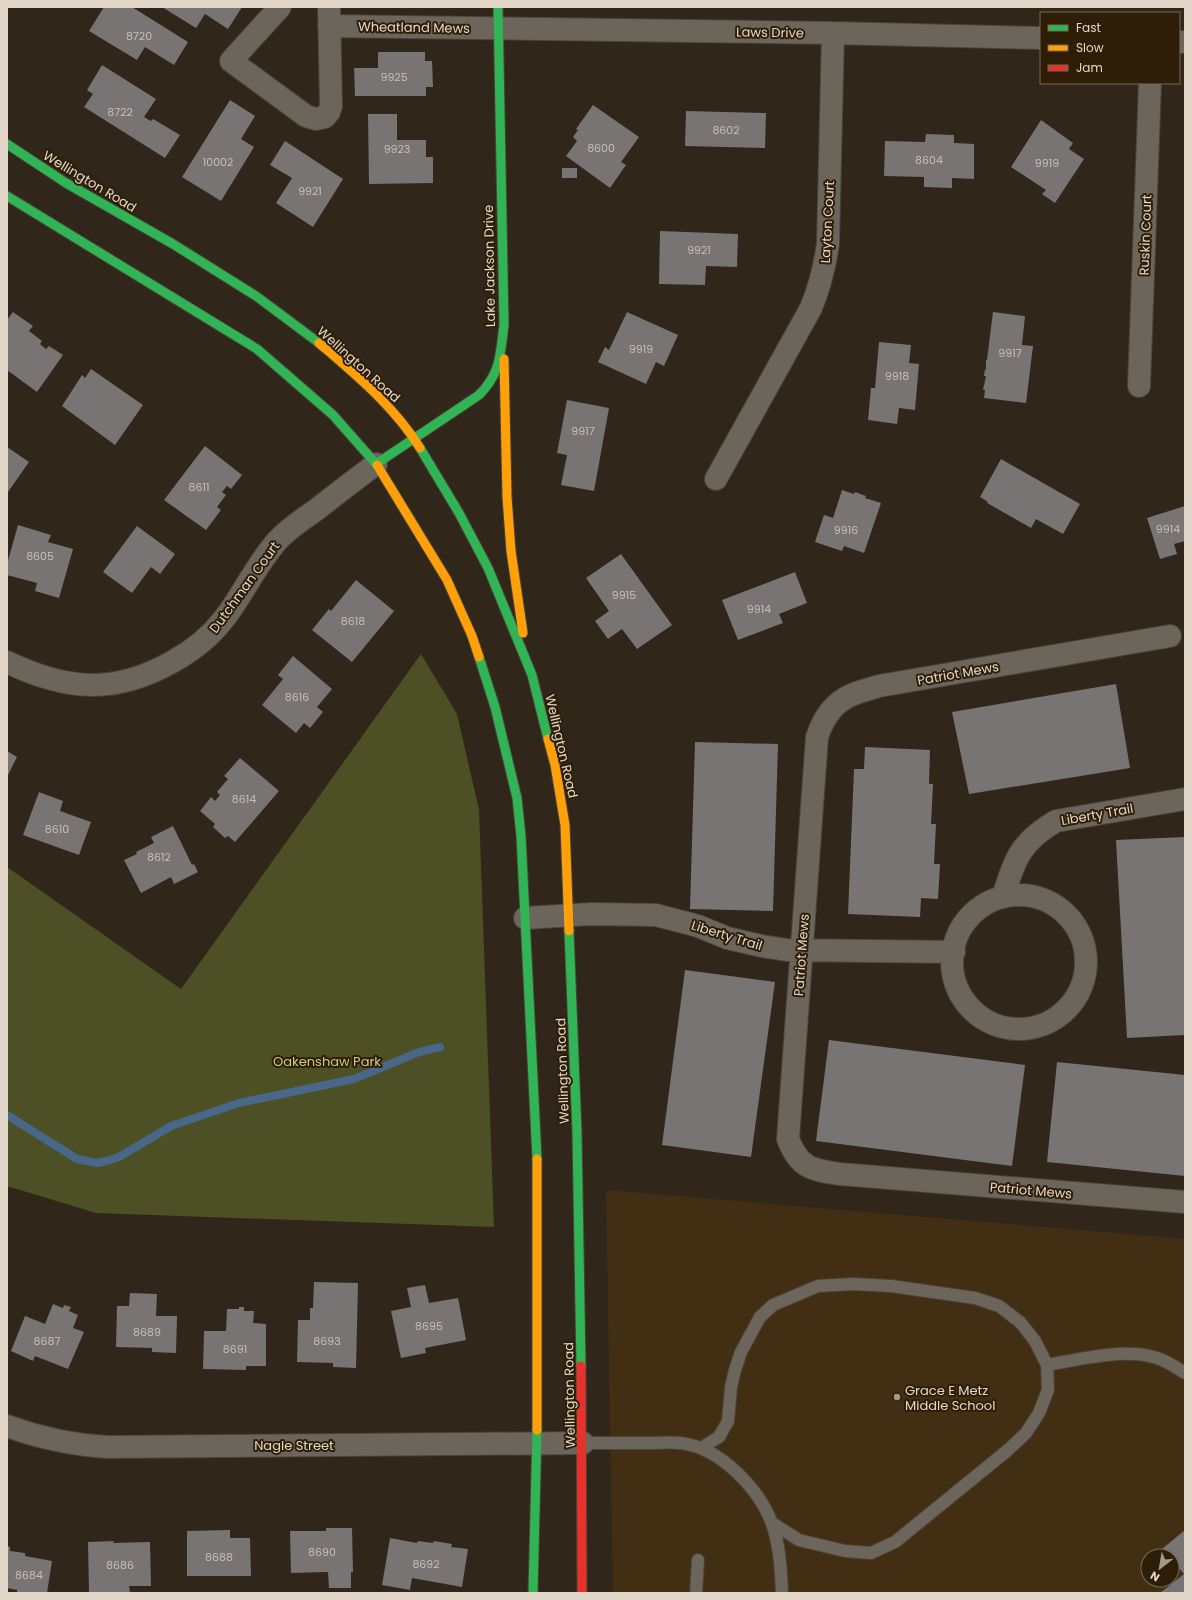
<svg xmlns="http://www.w3.org/2000/svg" width="1192" height="1600" font-family="Poppins,sans-serif">
  <rect width="100%" height="100%" fill="#30271a"/>
  <path fill="#422f13" fill-rule="evenodd" d="M606 1190 1185 1239V1593H613ZM1148 1556H1172V1580H1148Z"/>
  <path fill="#4d5024" d="M421 654 457 714 479 810 494 1227 96 1213 7 1186V867L181 989Z"/>
  <g fill="none" stroke-linecap="round" stroke-linejoin="round">
    <path stroke="#496789" stroke-width="8" d="M7 1115 77 1159 97 1163 107 1161 119 1157 171 1126 239 1103 354 1079 419 1052 440 1047"/>
  </g>
  <path fill="#787474" d="M104 7H132L188 42 174 65 145 47 137 60 89 31Z
    M162 7H242L228 29 205 14 196 28Z
    M378 52H425V61H432L433 87H426V96H355L354 68H378Z
    M102 65 156 99 144 117 151 121 153 119 180 135 165 158 84 107 93 94 87 90Z
    M230 100 255 116 241 139 254 147 221 201 182 177Z
    M593 105 639 137 621 162 626 165 610 188 566 156 577 141 573 137 578 130 576 129Z
    M686 111 766 113 765 148 685 146Z
    M368 114H397V140H426V157H433V183L369 184Z
    M1041 120 1073 143 1069 149 1084 159 1055 203 1042 194 1046 190 1011 167Z
    M926 134 954 135V143L974 144V179L952 178V188L924 187V177L884 176 885 141 925 142Z
    M285 141 343 179 313 227 276 203 292 178 270 165Z
    M562 168H577V178H562Z
    M660 231 738 234 737 267 706 266 705 285 659 284Z
    M13 312 33 326 29 331 42 341 40 344 46 349 49 346 63 355 37 392 7 370V320Z
    M627 312 678 335 664 366 656 362 646 384 598 362 605 347 609 350Z
    M993 312 1025 316 1022 345 1033 346 1026 403 984 398 985 390H983L986 376H984L985 369 986 370V360H987Z
    M879 342 911 345 909 363 919 364 915 410 899 408 897 424 868 420 871 388H875Z
    M91 369 143 405 115 445 62 406 82 375 85 378Z
    M567 400 609 408 594 491 561 485 567 455 557 453Z
    M205 446 242 475 231 489 227 486 222 492 226 495 217 507 221 510 206 530 164 500Z
    M7 447 29 462 8 492 7 491Z
    M1001 459 1080 504 1063 534 1036 519 1031 528 987 503 988 502 980 497Z
    M842 490 854 494 855 492 866 496 865 498 881 503 864 553 844 546 842 551 815 542 824 515 833 518Z
    M1185 506V541L1174 544 1177 554 1160 559 1147 518Z
    M18 525 51 535 48 542 73 549 59 598 35 591 37 583 7 575V564Z
    M137 526 175 554 160 574 151 567 132 593 103 572Z
    M621 554 672 625 637 649 622 629 608 639 595 621 609 611 586 578Z
    M795 572 807 603 779 614 783 623 738 640 722 600Z
    M356 580 394 611 352 662 312 630 329 609 331 611Z
    M293 656 332 689 317 707 323 712 310 728 304 723 296 733 262 705 283 679 278 675Z
    M1116 684 1130 768 969 794 952 712Z
    M695 742 778 744 773 911 690 909Z
    M865 747 930 750 929 784H933L931 824H936L934 864H940L938 899 921 898 920 917 848 914 854 769H864Z
    M7 751 17 757 7 777Z
    M240 758 279 791 235 842 228 836 225 838 213 827 215 824 200 811 211 797 215 801 220 795 217 792 228 779 224 776Z
    M39 792 63 801 60 811 91 822 79 855 23 835Z
    M173 826 192 865 194 864 198 872 174 884 171 877 141 893 124 860 137 854 136 852 154 843 151 837Z
    M1185 837V1035L1127 1038 1116 840Z
    M685 970 775 982 751 1157 662 1145Z
    M829 1040 1025 1065 1012 1166 816 1141Z
    M1057 1062 1185 1075V1176L1047 1162Z
    M314 1282 358 1283 356 1368 333 1367V1363L297 1362 298 1320H310V1308H313Z
    M425 1285 429 1303 458 1298 466 1340 425 1348 426 1353 401 1358 391 1311 411 1307 407 1288Z
    M130 1293 157 1294 156 1316H177L176 1353 152 1352V1348L116 1347 117 1306H129Z
    M53 1304 63 1308 64 1305 71 1307 69 1311 78 1315 73 1328 84 1332 68 1369 35 1356 33 1361 11 1351 25 1316 45 1324Z
    M239 1307H244V1311H254L253 1323 266 1324V1366H246V1370L203 1369 204 1331H226L227 1309H239Z
    M326 1528H352L353 1572H351V1588H329L328 1572 291 1573 290 1531H326Z
    M230 1530V1538H250L251 1576H187V1531Z
    M1185 1530V1593H1160L1184 1574 1172 1561V1556H1168L1162 1549Z
    M390 1538 417 1543 418 1541 433 1543 434 1541 452 1544 451 1547 468 1549 462 1587 412 1578 410 1590 382 1585Z
    M114 1541 113 1543 150 1542 151 1586H129L130 1593H89L88 1542Z
    M7 1546 10 1547V1551L25 1553V1556L52 1561 47 1593H17V1590L7 1588Z"/>
  <g fill="none" stroke-linecap="round" stroke-linejoin="round">
    <defs>
      <path id="lane" d="M1047 1365C1077 1360 1119 1349 1149 1356 1162 1358 1174 1366 1185 1373
        M583 1443C605 1443 627 1443 650 1443 660 1443 670 1442 680 1443 721 1447 763 1492 774 1530 780 1551 781 1571 782 1593
        M701 1448 719 1437 728 1421 731 1387 735 1370 741 1352 760 1317 773 1305 818 1286 852 1284 891 1286 975 1298 999 1306 1020 1322 1035 1341 1047 1365 1048 1390 1039 1413 1026 1433 1008 1450 895 1542 871 1553 845 1551 799 1540 772 1523
        M696 1593 698 1560"/>
      <path id="street" d="M280 7 231 61 306 116 316 119 325 117 329 112 331 106 329 7
        M329 26 833 33 1041 38
        M1179 42H1185
        M1139 386 1150 83
        M716 479 811 308C820 286 825 266 828 243L833 33
        M1170 636 879 686C868 690 854 692 844 699 831 707 822 722 817 737L788 1139C799 1168 812 1170 840 1174L1185 1202
        M7 662C65 690 114 695 172 662 192 651 209 638 223 620 243 595 256 564 278 540 289 528 303 519 316 510 336 494 356 479 376 464
        M952 962a67 67 0 1 1 134 0a67 67 0 1 1-134 0Z
        M1003 897C1015 859 1020 842 1056 821L1185 799
        M525 918 591 914 656 915 698 926 727 938 762 946 787 950 954 952
        M7 1426C40 1438 73 1445 108 1447L583 1443"/>
      <path id="fast" d="M7 144 66 183 173 244 256 296 319 343
        M7 196 257 349 333 415 377 465
        M420 448 459 513 488 568 532 675 548 739
        M376 464 479 395C501 373 500 355 504 325L498 7
        M479 657 495 707 517 798 521 836 537 1159
        M569 931 577 1133 581 1366
        M533 1593 537 1430"/>
      <path id="slow" d="M319 343C356 375 394 406 420 448
        M504 359 507 497 511 551 523 633
        M377 465 447 580 472 636 479 657
        M548 739 555 765 565 825 569 931
        M537 1159V1430"/>
      <path id="jam" d="M581 1366 582 1593"/>
    </defs>
    <use href="#lane" stroke="#4b4439" stroke-width="14"/>
    <use href="#street" stroke="#4b4439" stroke-width="24"/>
    <use href="#fast" stroke="#4b4439" stroke-width="11"/>
    <use href="#slow" stroke="#4b4439" stroke-width="11"/>
    <use href="#jam" stroke="#4b4439" stroke-width="11"/>
    <use href="#lane" stroke="#6c655b" stroke-width="12"/>
    <use href="#street" stroke="#6c655b" stroke-width="22"/>
    <use href="#fast" stroke="#30b455" stroke-width="9"/>
    <use href="#slow" stroke="#ff9f0a" stroke-width="9"/>
    <use href="#jam" stroke="#e5322d" stroke-width="9"/>
  </g>
  <circle fill="#a4998c" stroke="#2e1e07" stroke-width="1.5" cx="897" cy="1397" r="4"/>
  <g text-anchor="middle" stroke-width="4" stroke-linejoin="round" paint-order="stroke">
    <g font-size="11" fill="#c8beb4">
      <text x="139" y="40">8720</text>
      <text x="394" y="81">9925</text>
      <text x="120" y="116">8722</text>
      <text x="726" y="134">8602</text>
      <text x="601" y="152">8600</text>
      <text x="397" y="153">9923</text>
      <text x="929" y="164">8604</text>
      <text x="218" y="166">10002</text>
      <text x="1047" y="167">9919</text>
      <text x="310" y="195">9921</text>
      <text x="699" y="254">9921</text>
      <text x="641" y="353">9919</text>
      <text x="1010" y="357">9917</text>
      <text x="897" y="380">9918</text>
      <text x="583" y="435">9917</text>
      <text x="199" y="491">8611</text>
      <text x="1168" y="533">9914</text>
      <text x="846" y="534">9916</text>
      <text x="40" y="560">8605</text>
      <text x="624" y="599">9915</text>
      <text x="759" y="613">9914</text>
      <text x="353" y="625">8618</text>
      <text x="297" y="701">8616</text>
      <text x="244" y="803">8614</text>
      <text x="57" y="833">8610</text>
      <text x="159" y="861">8612</text>
      <text x="429" y="1330">8695</text>
      <text x="147" y="1336">8689</text>
      <text x="47" y="1345">8687</text>
      <text x="327" y="1345">8693</text>
      <text x="235" y="1353">8691</text>
      <text x="322" y="1556">8690</text>
      <text x="219" y="1561">8688</text>
      <text x="426" y="1568">8692</text>
      <text x="120" y="1569">8686</text>
      <text x="29" y="1579">8684</text>
    </g>
    <g font-size="13" fill="#e2d7c9" stroke="#2e1e07">
      <text transform="translate(414 27) rotate(1)" y="5">Wheatland Mews</text>
      <text transform="translate(770 32) rotate(1)" y="5">Laws Drive</text>
      <text transform="translate(90 181) rotate(31)" y="5">Wellington Road</text>
      <text transform="translate(827 222) rotate(-87)" y="5">Layton Court</text>
      <text transform="translate(1145 235) rotate(-88)" y="5">Ruskin Court</text>
      <text transform="translate(489 266) rotate(-91)" y="5">Lake Jackson Drive</text>
      <text transform="translate(359 364) rotate(42)" y="5">Wellington Road</text>
      <text transform="translate(244 587) rotate(-54)" y="5">Dutchman Court</text>
      <text transform="translate(958 673) rotate(-10)" y="5">Patriot Mews</text>
      <text transform="translate(562 746) rotate(77)" y="5">Wellington Road</text>
      <text transform="translate(1097 814) rotate(-10)" y="5">Liberty Trail</text>
      <text transform="translate(727 935) rotate(17)" y="5">Liberty Trail</text>
      <text transform="translate(801 955) rotate(-86)" y="5">Patriot Mews</text>
      <text transform="translate(562 1071) rotate(-92)" y="5">Wellington Road</text>
      <text transform="translate(1031 1190) rotate(5)" y="5">Patriot Mews</text>
      <text transform="translate(569 1395) rotate(-91)" y="5">Wellington Road</text>
      <text x="294" y="1450">Nagle Street</text>
    </g>
    <g font-size="13" fill="#c5cd7e" stroke="#2e1e07">
      <text x="327" y="1066">Oakenshaw Park</text>
    </g>
    <g font-size="13" fill="#e2d7c9" stroke="#2e1e07" text-anchor="start">
      <text x="905" y="1395">Grace E Metz<tspan x="905" dy="15">Middle School</tspan></text>
    </g>
  </g>
  <rect width="1192" height="1600" fill="none" stroke="#e2d7c9" stroke-width="16"/>
  <rect x="1040" y="12" width="140" height="72" fill="#2e1e07" stroke="#766855"/>
  <rect x="1048" y="25" width="20" height="6" fill="#30b455" stroke="#766855"/>
  <text x="1076" y="32" font-size="12" fill="#e2d7c9">Fast</text>
  <rect x="1048" y="45" width="20" height="6" fill="#ff9f0a" stroke="#766855"/>
  <text x="1076" y="52" font-size="12" fill="#e2d7c9">Slow</text>
  <rect x="1048" y="65" width="20" height="6" fill="#e5322d" stroke="#766855"/>
  <text x="1076" y="72" font-size="12" fill="#e2d7c9">Jam</text>
  <g transform="translate(1160 1568) rotate(211)"><circle r="19" fill="#2e1e07" stroke="#766855"/>
  <path d="M0-3L7 15L0 10L-7 15Z" fill="#a4998c"/>
  <text y="-6" font-size="11" font-weight="bold" text-anchor="middle" fill="#e2d7c9">N</text>
  </g>
</svg>
